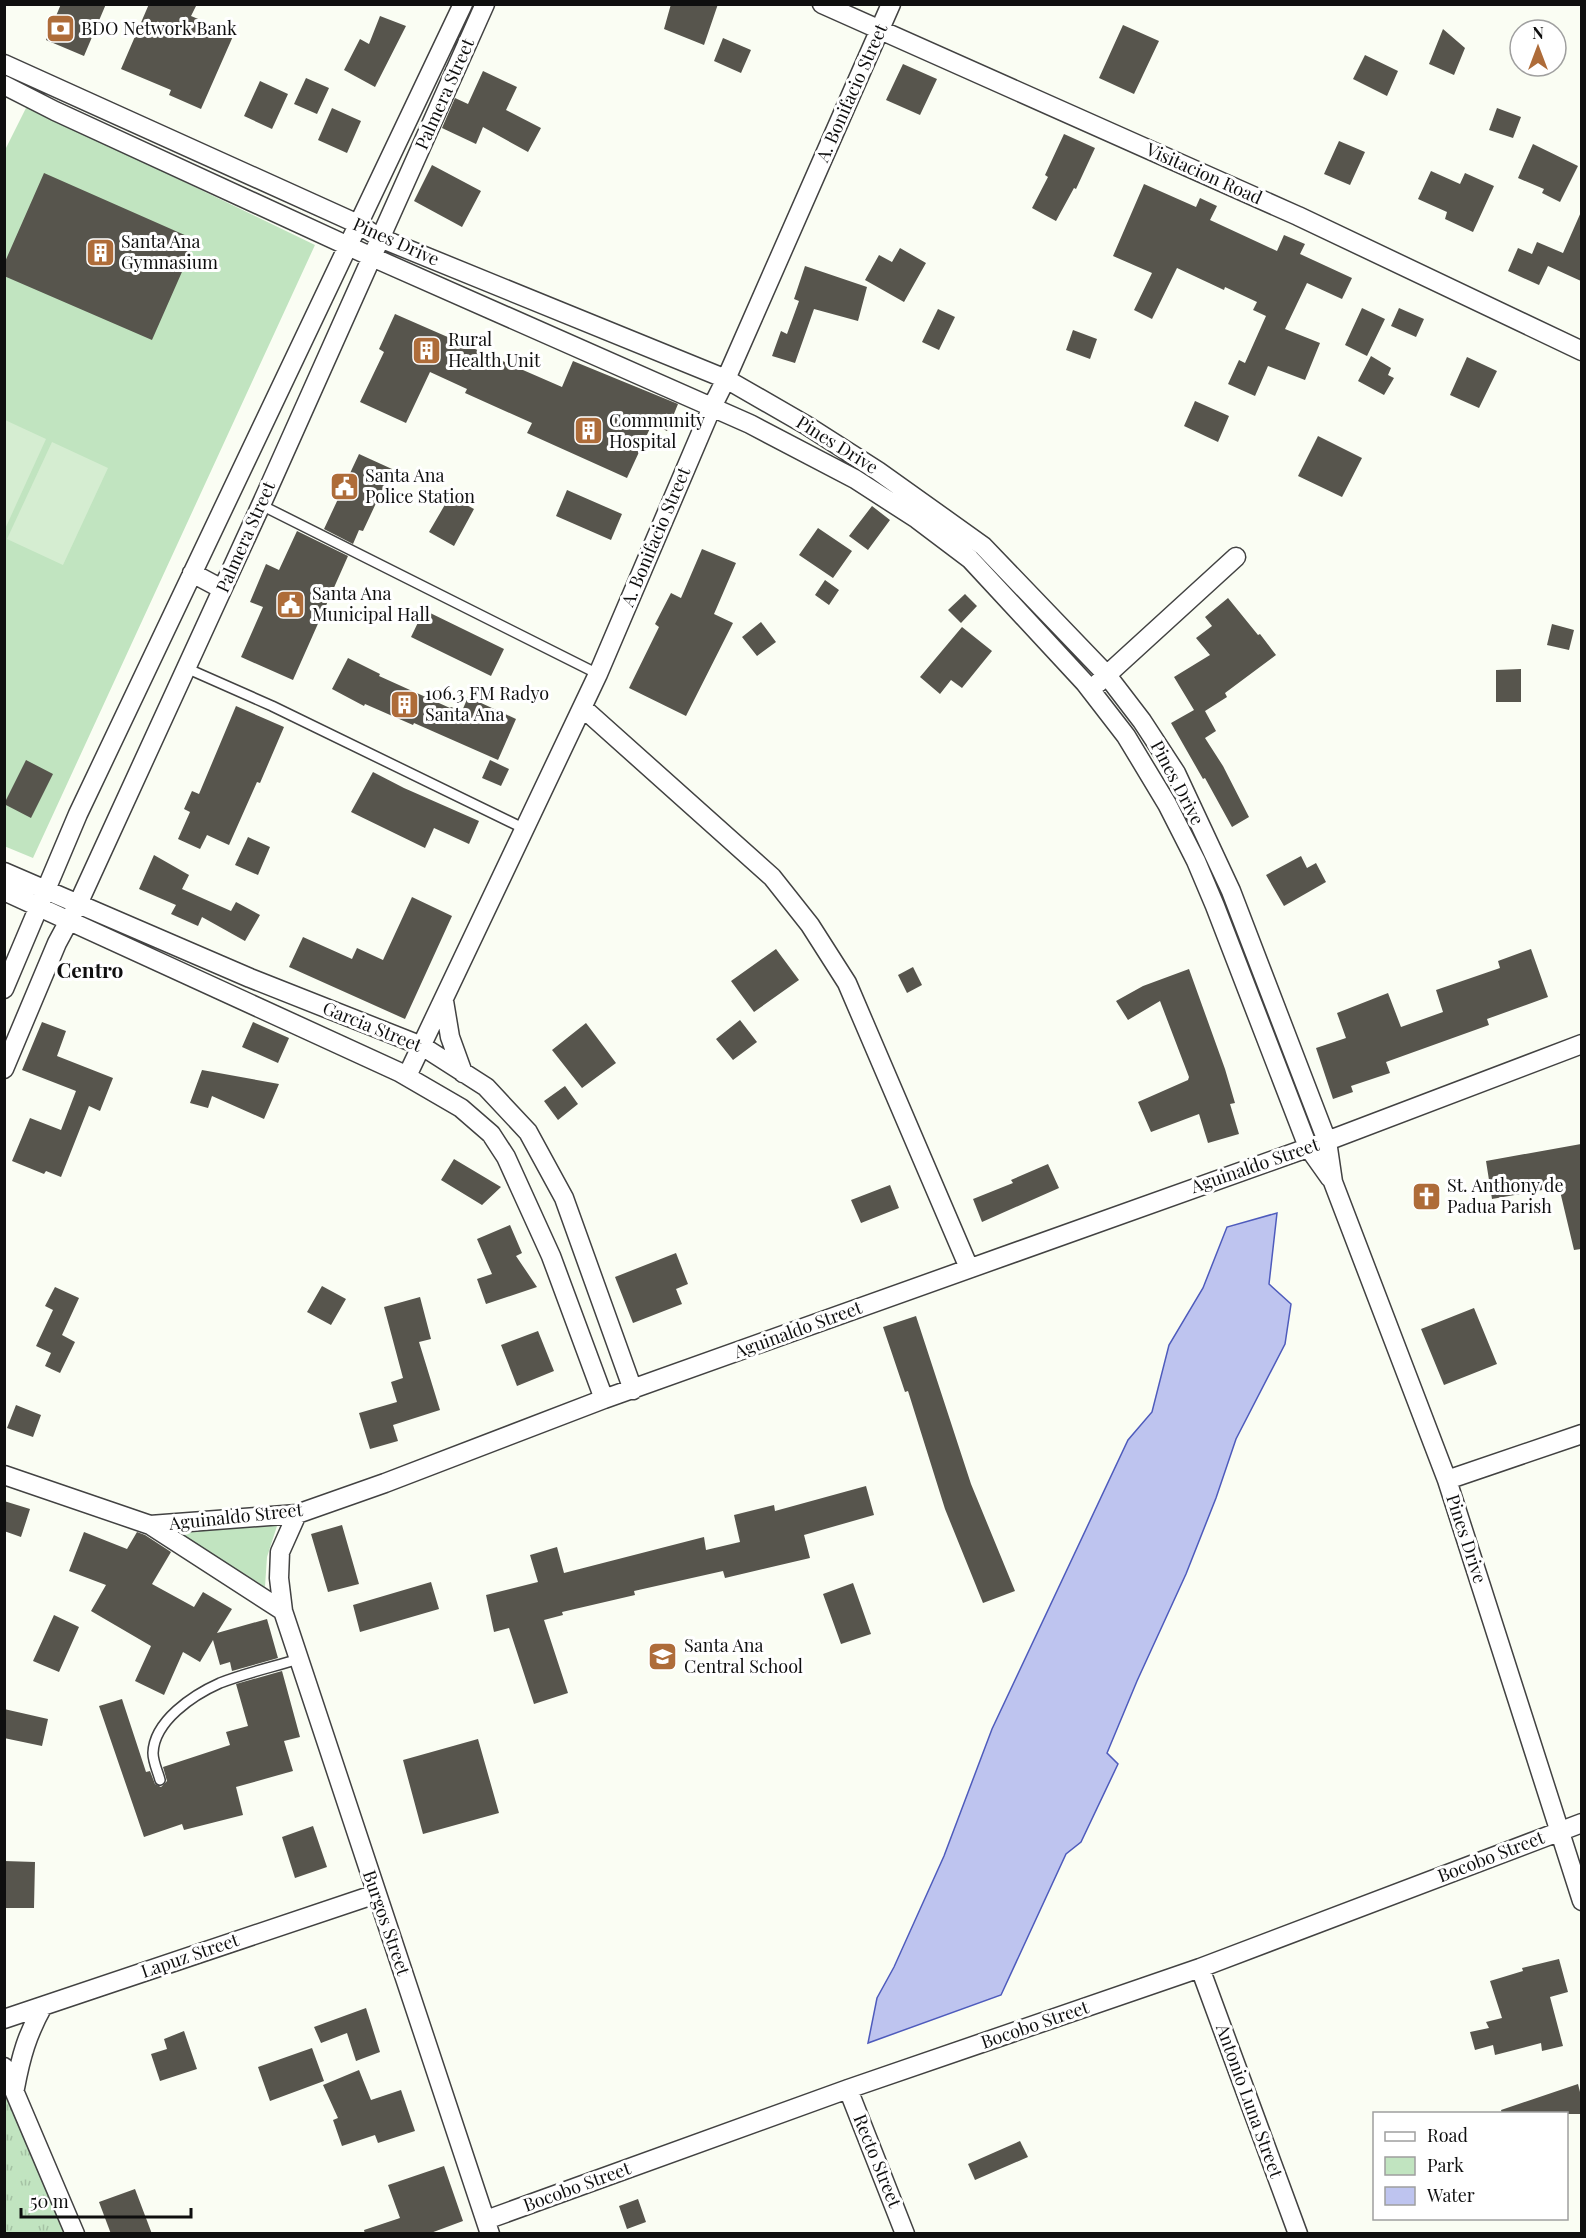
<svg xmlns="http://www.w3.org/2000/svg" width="1586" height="2238" font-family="'Playfair Display',serif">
  <defs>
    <pattern id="grass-tufts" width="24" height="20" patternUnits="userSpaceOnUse" patternTransform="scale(1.5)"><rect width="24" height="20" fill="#c1e4c0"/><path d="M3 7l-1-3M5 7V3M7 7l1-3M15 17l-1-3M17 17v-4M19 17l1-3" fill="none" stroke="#a5c2a4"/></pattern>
  </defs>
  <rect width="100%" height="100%" fill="#fafdf3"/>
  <path fill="url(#grass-tufts)" d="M5 2074 67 2233H5Z"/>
  <path fill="#c1e4c0" d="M27 106 315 245 33 858 4 846V152Z
    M277 1526 267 1557 265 1587 173 1529Z"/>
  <path fill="#d5edd1" d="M5 420 46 439 5 529Z
    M52 442 108 468 63 565 7 539Z"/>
  <path fill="#bec4ef" stroke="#4e5bbc" stroke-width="1.5" d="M1277 1213 1269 1284 1291 1304 1285 1344 1236 1439 1216 1498 1186 1574 1137 1681 1107 1753 1118 1764 1081 1842 1066 1854 1001 1995 868 2043 877 1998 894 1967 944 1856 992 1729 1128 1440 1152 1412 1169 1345 1203 1288 1227 1227Z"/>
  <path fill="#57554d" d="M61 4H106L84 56 46 40Z
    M149 4H197L191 16 234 34 201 109 169 95 171 90 121 69Z
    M671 4H718L704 45 664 29Z
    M380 16 406 26 375 87 344 70 360 39 369 44Z
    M1123 25 1159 41 1134 94 1099 78Z
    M1443 29 1465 48 1454 75 1429 64Z
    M723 38 751 50 741 73 714 61Z
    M1365 55 1398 71 1387 96 1353 79Z
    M903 64 937 79 920 115 886 100Z
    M483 71 517 87 506 110 541 128 528 152 483 127 476 144 442 128 455 98 468 104Z
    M306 78 329 88 317 114 294 104Z
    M260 81 288 94 272 129 244 116Z
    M332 108 361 121 347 153 318 140Z
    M1497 108 1521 117 1513 138 1489 130Z
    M1064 134 1095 148 1076 189 1074 188 1056 221 1032 208 1048 177 1045 175Z
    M1339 141 1365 152 1350 185 1324 174Z
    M1533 144 1578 166 1560 202 1542 193 1544 189 1518 178Z
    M432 165 481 191 462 227 414 201Z
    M1431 171 1460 184 1465 173 1494 186 1473 232 1445 219 1447 212 1418 199Z
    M44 173 196 240 152 340 4 276V264Z
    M1144 184 1196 207 1200 198 1217 206 1210 220 1277 251 1284 235 1305 244 1300 254 1352 278 1342 299 1307 283 1285 329 1320 343 1305 380 1268 366 1255 396 1228 384 1239 360 1245 363 1266 316 1253 310 1257 302 1225 287 1224 290 1177 268 1152 319 1134 310 1152 273 1113 256Z
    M1581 212V281L1548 266 1539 285 1508 271 1518 248 1532 254 1537 242 1563 253Z
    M900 248 926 263 904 302 865 280 879 255 892 262Z
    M805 266 867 287 858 321 814 309 795 363 772 356 781 331 787 334 799 301 794 299Z
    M1362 308 1385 319 1367 356 1345 345Z
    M1399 308 1424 319 1416 337 1391 326Z
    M938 309 955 317 939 350 922 342Z
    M395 314 562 387 573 361 678 404 667 431 652 424 627 478 527 433 532 423 465 393 467 389 430 372 406 423 360 402 384 352 379 349Z
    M1073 330 1097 339 1090 359 1066 350Z
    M1371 356 1391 368 1388 375 1394 378 1384 395 1358 381Z
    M1467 357 1497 371 1479 408 1450 395Z
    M1195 401 1229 416 1218 442 1184 426Z
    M1318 436 1362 458 1342 497 1298 476Z
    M359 454 392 469 363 531 359 530 353 544 324 529Z
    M567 490 622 514 611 540 556 516Z
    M450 496 474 509 454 546 429 532Z
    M872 506 890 520 868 550 849 536Z
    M818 528 852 551 833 578 799 555Z
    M297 531 348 556 293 680 241 657 263 607 250 602 266 564 279 570Z
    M702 549 736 563 714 614 733 623 686 716 629 688 659 627 655 624 671 593 681 598Z
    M825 580 839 590 829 605 815 595Z
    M965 594 977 606 961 623 948 610Z
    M1228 598 1258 635 1260 634 1276 655 1225 693 1227 697 1205 711 1216 731 1205 738 1223 766 1249 817 1232 827 1205 778 1203 779 1171 723 1194 710 1174 677 1210 655 1196 638 1212 626 1205 617Z
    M424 610 504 649 491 676 411 637Z
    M761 622 776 642 757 656 742 637Z
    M1552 624 1574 630 1569 650 1547 645Z
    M962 627 992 651 962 688 951 680 940 694 920 677Z
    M348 658 380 674 379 676 450 708 451 707 462 711 468 697 516 719 498 760 414 723 413 725 365 704 364 706 332 689Z
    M1521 669V702H1496V670Z
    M236 706 284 727 260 783 257 782 229 845 207 835 200 849 178 839 190 812 184 809 192 791 199 794Z
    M26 760 53 774 31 818 4 804Z
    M490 760 509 769 501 786 482 778Z
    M373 772 404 788 479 821 469 844 434 828 425 848 351 812Z
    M248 837 270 847 258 875 235 865Z
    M154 855 189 875 182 889 231 911 236 902 260 915 245 941 202 917 198 926 171 914 176 905 139 889Z
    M1301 856 1307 868 1316 863 1326 882 1284 906 1266 875Z
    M412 897 452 916 405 1019 289 967 303 937 352 959 357 948 383 960Z
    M776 949 799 980 754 1012 731 981Z
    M1531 949 1548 997 1487 1019 1489 1025 1386 1062 1390 1073 1351 1086 1353 1092 1333 1099 1316 1048 1346 1038 1337 1013 1388 993 1401 1027 1443 1012 1436 990 1500 968 1498 961Z
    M913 967 922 985 907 993 898 975Z
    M1189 969 1225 1069 1235 1103 1230 1104 1239 1134 1208 1143 1199 1114 1151 1132 1138 1102 1188 1080 1189 1077 1160 1001 1128 1020 1116 1001 1143 986Z
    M740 1020 757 1042 733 1060 716 1039Z
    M42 1022 66 1031 57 1056 113 1078 100 1111 89 1106 61 1177 46 1171 44 1174 12 1161 30 1118 61 1130 76 1091 22 1070Z
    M253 1022 289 1038 278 1063 242 1047Z
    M586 1023 616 1063 582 1088 552 1050Z
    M202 1070 279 1084 264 1119 212 1096 208 1108 190 1103Z
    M565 1086 578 1104 558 1120 544 1101Z
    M1581 1144V1249L1574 1250 1559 1187 1492 1199 1486 1161Z
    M454 1159 501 1187 482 1205 441 1180Z
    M1048 1164 1059 1188 982 1222 973 1199 1013 1183 1011 1180Z
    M890 1185 899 1208 861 1223 851 1200Z
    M510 1225 522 1253 516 1256 537 1287 486 1304 477 1279 492 1274 477 1239Z
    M676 1253 688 1284 676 1289 682 1304 633 1323 615 1277Z
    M322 1286 346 1299 331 1325 307 1312Z
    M55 1287 79 1298 62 1335 75 1342 60 1373 45 1366 51 1353 36 1346 53 1310 45 1306Z
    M420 1297 431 1339 419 1342 440 1410 393 1425 398 1441 370 1449 359 1413 397 1402 391 1382 403 1378 384 1307Z
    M1474 1308 1497 1364 1444 1385 1421 1329Z
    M916 1316 971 1484 1015 1591 983 1603 945 1509 908 1391 905 1392 883 1327Z
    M538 1331 554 1371 517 1386 501 1345Z
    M16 1405 41 1415 33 1437 7 1428Z
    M866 1486 874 1515 804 1535 810 1558 725 1578 723 1571 634 1591 635 1595 562 1612 563 1615 544 1620 568 1693 534 1704 509 1628 494 1632 486 1595 538 1582 530 1555 557 1547 564 1573 704 1537 706 1550 740 1542 734 1515 774 1505 775 1511Z
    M4 1501 30 1509 21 1537 4 1531Z
    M342 1525 359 1584 328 1592 311 1534Z
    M84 1532 127 1549 137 1532 145 1535 171 1552 152 1584 194 1607 203 1592 232 1609 217 1633 267 1619 278 1658 232 1671 230 1662 220 1665 213 1640 200 1662 183 1652 164 1695 135 1681 151 1646 91 1611 106 1585 69 1571Z
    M431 1582 439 1609 360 1632 353 1605Z
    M853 1583 871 1634 841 1644 823 1594Z
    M54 1615 79 1627 59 1672 33 1661Z
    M282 1671 300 1737 284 1741 293 1771 236 1787 243 1815 184 1830 182 1824 144 1837 99 1706 122 1699 146 1772 150 1771 155 1784 161 1787 167 1781 163 1767 230 1745 226 1732 248 1726 236 1684Z
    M4 1709 48 1719 42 1746 4 1738Z
    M478 1739 499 1813 423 1834 403 1760Z
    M313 1826 327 1867 295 1878 282 1837Z
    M4 1861 35 1862 34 1908H4Z
    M1559 1959 1568 1992 1550 1997 1563 2046 1542 2051 1541 2043 1495 2055 1493 2045 1475 2050 1470 2032 1489 2028 1486 2022 1502 2018 1490 1981 1523 1971 1522 1968Z
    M366 2008 380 2052 356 2061 347 2033 321 2043 314 2027Z
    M184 2031 197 2069 160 2081 151 2054 167 2049 164 2039Z
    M312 2048 324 2081 270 2101 258 2067Z
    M359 2070 371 2100 401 2090 415 2131 378 2143 375 2135 342 2146 333 2120 338 2118 323 2085Z
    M1578 2084 1581 2096V2114H1502L1501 2110Z
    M1020 2141 1028 2157 975 2180 968 2164Z
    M444 2166 463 2221 428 2234H365L364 2230 400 2218 388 2185Z
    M135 2189 152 2234H111L99 2202Z
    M638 2199 646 2222 627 2229 619 2206Z"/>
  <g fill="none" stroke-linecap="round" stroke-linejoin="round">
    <defs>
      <path id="service" d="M261 505 598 674
        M186 668 272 706 525 829
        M160 1780C158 1772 153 1762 153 1753 154 1721 193 1695 220 1683 245 1673 273 1667 299 1659"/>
      <path id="minor" d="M822 4 1298 216 1582 351
        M4 64 358 224 380 238 726 379 806 425 878 471 983 546 1106 674 1142 721 1176 773 1231 891 1327 1141 1333 1182 1447 1480 1582 1901
        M4 85 55 111 372 257 750 424 855 479 917 519 970 559 1085 683 1126 736 1167 804 1196 861 1215 906 1308 1147 1330 1178
        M192 573 222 589
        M1098 683 1236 557
        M583 708 772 877 810 925 847 983 969 1268
        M4 872 250 978 422 1046 486 1087 528 1132 564 1198 633 1390
        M4 891 399 1072 461 1108 491 1134 506 1157 551 1256 604 1399
        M4 989 78 814 463 4
        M444 1001 450 1037 463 1073
        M4 1069 57 943 78 904 261 505 485 4
        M407 1076 598 674 712 407 726 379 891 4
        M4 1475 150 1525 297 1514 385 1483 604 1399 1327 1141 1582 1044
        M1447 1480 1582 1434
        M150 1525 283 1611 490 2234
        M283 1611 279 1578 280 1552 297 1514
        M1200 1968 1298 2234
        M4 2019 376 1894
        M4 2067 75 2234
        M15 2088C21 2056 27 2035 43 2006
        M848 2089 905 2234
        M486 2220 848 2089 1200 1968 1582 1823"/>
    </defs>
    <use href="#service" stroke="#424242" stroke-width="12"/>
    <use href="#minor" stroke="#424242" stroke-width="21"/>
    <use href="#service" stroke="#fff" stroke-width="9"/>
    <use href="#minor" stroke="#fff" stroke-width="18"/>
  </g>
  <defs>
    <symbol id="bank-square" viewBox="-11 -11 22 22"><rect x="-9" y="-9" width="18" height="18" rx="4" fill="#ae6c39" stroke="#fff"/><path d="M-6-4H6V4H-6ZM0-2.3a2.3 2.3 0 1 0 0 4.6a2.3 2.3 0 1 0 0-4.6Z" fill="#fff"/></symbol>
    <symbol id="building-square" viewBox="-11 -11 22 22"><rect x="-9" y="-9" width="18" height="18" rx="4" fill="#ae6c39" stroke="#fff"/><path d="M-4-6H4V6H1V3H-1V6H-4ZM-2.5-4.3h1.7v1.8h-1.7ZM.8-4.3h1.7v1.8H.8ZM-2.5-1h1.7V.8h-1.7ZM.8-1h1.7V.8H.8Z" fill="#fff"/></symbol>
    <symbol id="civic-square" viewBox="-11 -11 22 22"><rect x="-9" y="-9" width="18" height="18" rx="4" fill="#ae6c39" stroke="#fff"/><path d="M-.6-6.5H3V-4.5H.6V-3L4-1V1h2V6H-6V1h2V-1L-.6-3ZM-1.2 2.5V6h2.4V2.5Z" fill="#fff"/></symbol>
    <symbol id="church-square" viewBox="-11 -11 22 22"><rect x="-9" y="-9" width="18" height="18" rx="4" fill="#ae6c39" stroke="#fff"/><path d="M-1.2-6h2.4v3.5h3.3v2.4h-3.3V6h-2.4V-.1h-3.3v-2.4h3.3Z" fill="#fff"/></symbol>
    <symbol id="school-square" viewBox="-11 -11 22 22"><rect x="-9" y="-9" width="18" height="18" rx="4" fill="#ae6c39" stroke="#fff"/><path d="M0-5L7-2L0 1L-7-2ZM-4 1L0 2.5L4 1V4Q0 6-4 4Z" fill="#fff"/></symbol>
  </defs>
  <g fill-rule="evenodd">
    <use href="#bank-square" x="44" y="12" width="33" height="33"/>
    <use href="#building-square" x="84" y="236" width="33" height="33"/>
    <use href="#building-square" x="410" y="334" width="33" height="33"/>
    <use href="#building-square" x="572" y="414" width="33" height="33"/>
    <use href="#civic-square" x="328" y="470" width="33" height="33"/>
    <use href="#civic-square" x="274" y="588" width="33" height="33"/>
    <use href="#building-square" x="388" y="688" width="33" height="33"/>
    <use href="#church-square" x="1410" y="1180" width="33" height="33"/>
    <use href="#school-square" x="646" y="1640" width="33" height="33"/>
  </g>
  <g text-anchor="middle" stroke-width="6" stroke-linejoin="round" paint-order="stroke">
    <g font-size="18" fill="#0f0f0f" stroke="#fff" text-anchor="start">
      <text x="81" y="35">BDO Network Bank</text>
      <text x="121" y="248">Santa Ana<tspan x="121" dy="21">Gymnasium</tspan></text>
      <text x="448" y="346">Rural<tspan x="448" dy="21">Health Unit</tspan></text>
      <text x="609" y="427">Community<tspan x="609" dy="21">Hospital</tspan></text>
      <text x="365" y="482">Santa Ana<tspan x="365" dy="21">Police Station</tspan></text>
      <text x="312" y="600">Santa Ana<tspan x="312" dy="21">Municipal Hall</tspan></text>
      <text x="425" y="700">106.3 FM Radyo<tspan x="425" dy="21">Santa Ana</tspan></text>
      <text x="1447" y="1192">St. Anthony de<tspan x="1447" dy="21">Padua Parish</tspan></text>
      <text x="684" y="1652">Santa Ana<tspan x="684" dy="21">Central School</tspan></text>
    </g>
    <g font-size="18" fill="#0f0f0f" stroke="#fff">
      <text transform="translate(852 93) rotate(-66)" y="6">A. Bonifacio Street</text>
      <text transform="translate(445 94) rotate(-66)" y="6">Palmera Street</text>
      <text transform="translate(1204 174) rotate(24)" y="6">Visitacion Road</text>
      <text transform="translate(396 242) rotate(24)" y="6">Pines Drive</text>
      <text transform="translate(837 445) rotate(32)" y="6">Pines Drive</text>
      <text transform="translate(246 537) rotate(-66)" y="6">Palmera Street</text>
      <text transform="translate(656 537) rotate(-67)" y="6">A. Bonifacio Street</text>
      <text transform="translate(1177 783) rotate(62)" y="6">Pines Drive</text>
      <text transform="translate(372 1027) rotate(22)" y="6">Garcia Street</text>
      <text transform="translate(1255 1166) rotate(-19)" y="6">Aguinaldo Street</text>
      <text transform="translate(798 1330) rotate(-20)" y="6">Aguinaldo Street</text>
      <text transform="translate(236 1517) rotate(-6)" y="6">Aguinaldo Street</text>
      <text transform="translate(1466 1539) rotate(72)" y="6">Pines Drive</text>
      <text transform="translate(1491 1857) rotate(-21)" y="6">Bocobo Street</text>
      <text transform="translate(386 1923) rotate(71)" y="6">Burgos Street</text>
      <text transform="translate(190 1956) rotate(-19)" y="6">Lapuz Street</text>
      <text transform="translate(1035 2025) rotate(-19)" y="6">Bocobo Street</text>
      <text transform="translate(1249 2101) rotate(70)" y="6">Antonio Luna Street</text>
      <text transform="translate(877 2161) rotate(68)" y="6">Recto Street</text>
      <text transform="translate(577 2187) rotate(-20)" y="6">Bocobo Street</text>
    </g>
    <g font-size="21" font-weight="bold" fill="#0f0f0f" stroke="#fff">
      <text x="90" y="978">Centro</text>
    </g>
  </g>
  <rect width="1586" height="2238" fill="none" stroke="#0f0f0f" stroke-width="12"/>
  <rect x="1373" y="2112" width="195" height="108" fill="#ffffff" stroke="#9f9f9f" stroke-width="1.5"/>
  <rect x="1385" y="2132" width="30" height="9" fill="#ffffff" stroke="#9f9f9f" stroke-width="1.5"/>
  <text x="1427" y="2142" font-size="18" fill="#0f0f0f">Road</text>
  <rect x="1385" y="2157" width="30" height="18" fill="#c1e4c0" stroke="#9f9f9f" stroke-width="1.5"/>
  <text x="1427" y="2172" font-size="18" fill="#0f0f0f">Park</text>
  <rect x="1385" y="2187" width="30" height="18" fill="#bec4ef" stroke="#9f9f9f" stroke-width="1.5"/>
  <text x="1427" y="2202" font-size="18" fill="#0f0f0f">Water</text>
  <g transform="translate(1538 48)"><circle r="28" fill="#ffffff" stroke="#9f9f9f" stroke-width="1.5"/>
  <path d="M0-4.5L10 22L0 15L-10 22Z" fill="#ae6c39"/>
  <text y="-9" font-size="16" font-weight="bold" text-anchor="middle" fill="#0f0f0f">N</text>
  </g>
  <path d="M21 2208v9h170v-9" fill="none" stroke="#0f0f0f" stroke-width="3"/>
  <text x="30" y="2208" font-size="18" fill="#0f0f0f" stroke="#ffffff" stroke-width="4.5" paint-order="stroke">50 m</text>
</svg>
